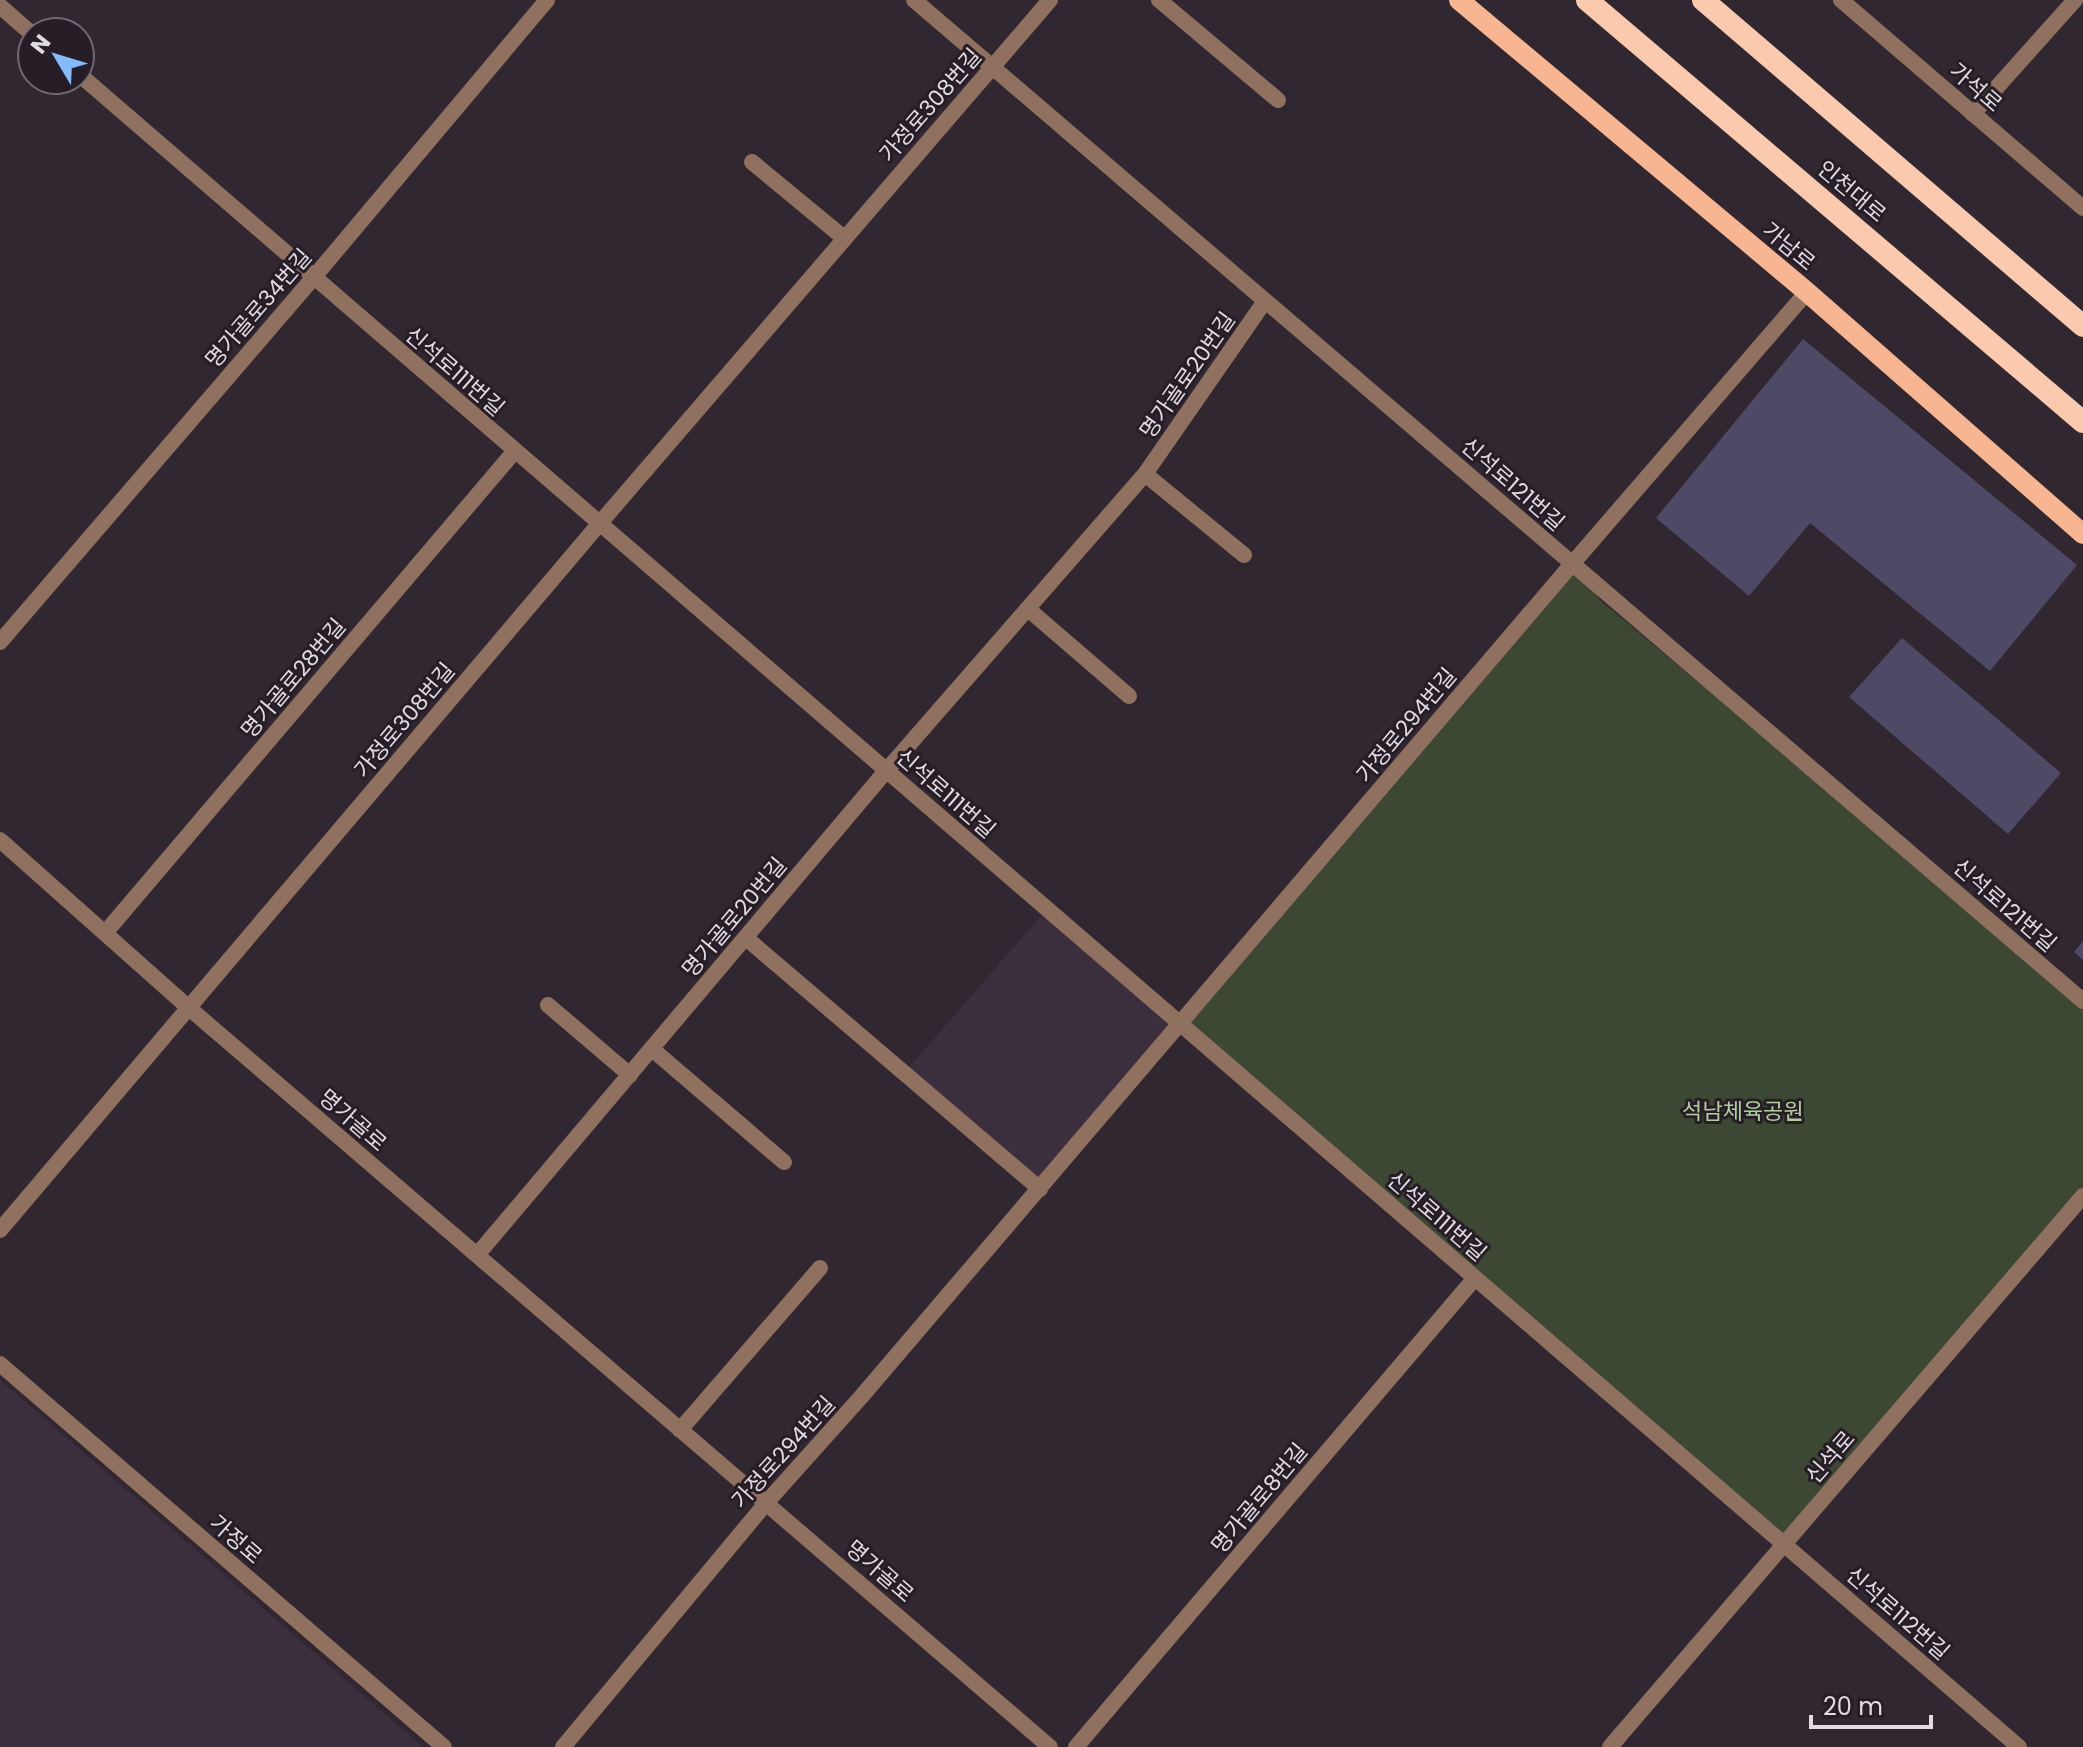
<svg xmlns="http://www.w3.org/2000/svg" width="2083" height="1747" font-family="Poppins,'Noto Sans KR',sans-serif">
  <rect width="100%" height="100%" fill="#302731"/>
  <path fill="#3b2f3d" d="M1047 909 1181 1024 1040 1189 904 1073Z
    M0 1380 423 1747H0Z"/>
  <path fill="#3c4833" d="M1572 564 1601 601 2083 1003V1196L1784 1544 1181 1024Z"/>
  <path fill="#4e4a66" d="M1803 339 2077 565 1990 671 1810 523 1749 596 1656 518Z
    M1902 638 2061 773 2008 834 1849 697Z
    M2083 941V960L2074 952Z"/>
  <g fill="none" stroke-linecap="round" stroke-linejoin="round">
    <path stroke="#90705f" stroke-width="16" d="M1973 114 2075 0"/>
    <path stroke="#90705f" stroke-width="16" d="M914 0 2083 1001
      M1159 0 1278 100
      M1841 0 2083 208
      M0 6 32 34
      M80 75 2019 1747
      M752 162 844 238
      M1145 474 1244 555
      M1028 609 1129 696
      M0 642 314 277 547 0
      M0 840 189 1008 1050 1747
      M105 933 514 452
      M746 938 1040 1189
      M548 1005 630 1075
      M652 1049 784 1162
      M0 1230 600 523 1050 0
      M477 1255 886 771 1145 474 1265 301
      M680 1430 820 1268
      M563 1747 767 1502 861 1397 1572 564 1807 292
      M1076 1747 1475 1278"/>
    <path stroke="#90705f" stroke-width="16" d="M0 1364 444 1747
      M1610 1747 2083 1196"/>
    <path stroke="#f7b591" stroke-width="20" d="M1459 0 1807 292 2083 534"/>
    <path stroke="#fac9ae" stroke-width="22" d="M1587 0 2083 422
      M1703 0 2083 326"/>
  </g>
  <g text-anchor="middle" stroke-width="6" stroke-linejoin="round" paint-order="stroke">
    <g font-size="22" fill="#e1dbe2" stroke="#261d27">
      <text transform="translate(1976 87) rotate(41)" y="8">가석로</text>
      <text transform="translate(930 105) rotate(-49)" y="8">가정로308번길</text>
      <text transform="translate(1852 191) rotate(40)" y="8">인천대로</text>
      <text transform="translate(1789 246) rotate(40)" y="8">가남로</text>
      <text transform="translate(258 308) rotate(-49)" y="8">명가골로34번길</text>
      <text transform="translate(455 371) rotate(41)" y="8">신석로111번길</text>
      <text transform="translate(1187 375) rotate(-55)" y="8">명가골로20번길</text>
      <text transform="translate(1513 484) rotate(41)" y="8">신석로121번길</text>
      <text transform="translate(293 678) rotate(-50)" y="8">명가골로28번길</text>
      <text transform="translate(404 720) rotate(-50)" y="8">가정로308번길</text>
      <text transform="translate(1406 725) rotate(-50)" y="8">가정로294번길</text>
      <text transform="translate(946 793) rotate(41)" y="8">신석로111번길</text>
      <text transform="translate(2005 905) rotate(41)" y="8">신석로121번길</text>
      <text transform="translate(734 917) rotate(-50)" y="8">명가골로20번길</text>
      <text transform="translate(353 1120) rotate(41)" y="8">명가골로</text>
      <text transform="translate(1437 1216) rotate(41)" y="8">신석로111번길</text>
      <text transform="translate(783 1452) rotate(-48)" y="8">가정로294번길</text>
      <text transform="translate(1830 1457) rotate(-49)" y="8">신석로</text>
      <text transform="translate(1259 1498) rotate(-50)" y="8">명가골로8번길</text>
      <text transform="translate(236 1539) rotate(41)" y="8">가정로</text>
      <text transform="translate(880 1571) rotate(41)" y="8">명가골로</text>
      <text transform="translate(1898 1613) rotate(41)" y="8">신석로112번길</text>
    </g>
    <g font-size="22" fill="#b1cf9c" stroke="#261d27">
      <text x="1743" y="1119">석남체육공원</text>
    </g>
  </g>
  <g transform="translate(56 56) rotate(308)"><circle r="38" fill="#261d27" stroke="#716972" stroke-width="2"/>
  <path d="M0-6L14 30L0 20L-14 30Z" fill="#86bbfb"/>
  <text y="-12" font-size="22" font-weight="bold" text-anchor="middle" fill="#e1dbe2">N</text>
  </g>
  <path d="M1811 1715v12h120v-12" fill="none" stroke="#e1dbe2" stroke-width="4"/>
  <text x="1823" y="1715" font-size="24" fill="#e1dbe2" stroke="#261d27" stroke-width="6" paint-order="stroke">20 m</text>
</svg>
